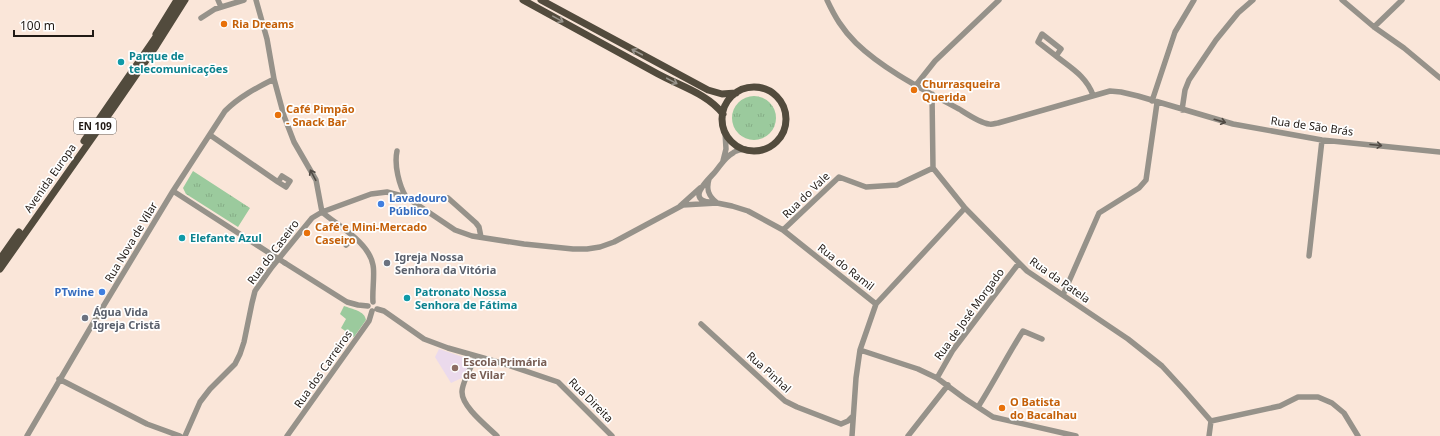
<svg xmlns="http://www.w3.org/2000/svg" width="1440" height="436" font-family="'Noto Sans',sans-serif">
  <defs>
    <pattern id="grass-tufts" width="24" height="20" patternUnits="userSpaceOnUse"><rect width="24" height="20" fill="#9bca9d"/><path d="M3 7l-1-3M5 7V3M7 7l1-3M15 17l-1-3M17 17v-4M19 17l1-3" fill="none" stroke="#85ad86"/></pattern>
  </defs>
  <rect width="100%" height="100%" fill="#fae6d9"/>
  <path fill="#ebdaec" d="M439 349 472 360 466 376 451 383 435 357Z"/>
  <path fill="url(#grass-tufts)" d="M732 118a22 22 0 1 1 44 0a22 22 0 1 1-44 0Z
    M193 171 250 208 238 227 186 194 183 188Z"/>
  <path fill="#9bca9d" d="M344 306C352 309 365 311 366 320L354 337 341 328 346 319 340 314Z"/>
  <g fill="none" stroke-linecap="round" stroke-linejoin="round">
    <path stroke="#96928a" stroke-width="5.5" d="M218 0 221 7
      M256 0 267 39 274 79 284 116 294 142 316 180 322 212
      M827 0C835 17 842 29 856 43 884 70 924 90 959 109 967 114 980 123 989 124 992 125 996 123 998 123L1110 91 1121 92 1138 96 1233 124 1322 140 1440 152
      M1342 0 1374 27 1404 48 1440 78
      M201 18 215 9 244 0
      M1374 27 1402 0
      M1042 34 1061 49 1056 56 1038 42Z
      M1056 56C1071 68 1086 76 1093 95
      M916 85 935 61 999 0
      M932 94 933 168 965 208 1027 271 1128 339 1162 366 1184 390 1211 421 1209 436
      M1152 101 1175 32 1194 0
      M1182 110 1185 90 1189 80 1216 40 1238 13 1253 0
      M210 135 278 182 286 187 290 181 282 176 278 182
      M397 151C394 165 399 185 406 197
      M723 161 726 149 725 132
      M709 179C706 189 708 196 717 203
      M173 191 274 256
      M448 198 476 223 479 227 481 237
      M709 202C686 199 709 179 715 172 721 165 725 157 733 153 736 150 741 150 745 149
      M680 206 700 188
      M322 212C338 226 369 242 373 265 375 273 372 292 373 302
      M783 230 839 177 866 187 897 185 933 168
      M346 245 354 237
      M1309 256 1322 140
      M285 263 347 302 358 305 368 306
      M1063 295 1099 213 1139 188 1146 180 1157 103
      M876 304 965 208
      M377 309 384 311 424 339 448 348 508 365 558 382 612 436
      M701 324 785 401 797 407 841 424 848 421 852 417
      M860 350 918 369 937 378 964 398 993 417 1076 436
      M476 356C472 366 462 382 462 392 462 407 487 426 497 436
      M937 378 953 350 1019 263
      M59 379 147 424 180 436
      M978 407C994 382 1007 356 1023 331L1042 339
      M1211 421 1280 406 1298 397H1318L1332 403 1344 413 1358 436
      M27 436 92 325 173 191 225 111C239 97 256 88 274 79
      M185 436 200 402 210 389 235 364 240 354 244 342 252 303 255 291 272 267 312 218 322 212 371 194 387 192 406 197 455 230 472 236 524 244 573 249H587L600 247 614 242 683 205 717 203 732 206 748 211 783 230 876 304 860 350 856 378 852 436
      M287 436 369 321 372 311
      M908 436 948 385"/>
    <path stroke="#524b3d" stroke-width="7" d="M523 0C568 25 613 49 658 74 680 86 708 94 723 114
      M541 0 708 90 722 94 736 93
      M156 34 177 0
      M722 119a32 32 0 1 1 64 0a32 32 0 1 1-64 0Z
      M84 141 160 31
      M0 259 19 232
      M0 269 114 107 156 46 185 0"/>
    <path stroke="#96928a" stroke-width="5.5" d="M274 256 285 263"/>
  </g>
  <defs><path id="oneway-shaft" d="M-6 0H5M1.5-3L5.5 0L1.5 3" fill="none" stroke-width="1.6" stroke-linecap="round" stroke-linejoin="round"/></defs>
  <g stroke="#97938b">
    <use href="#oneway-shaft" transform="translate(558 19) rotate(29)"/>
    <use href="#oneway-shaft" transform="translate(637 52) rotate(-152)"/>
    <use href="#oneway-shaft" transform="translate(672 81) rotate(28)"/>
  </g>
  <g stroke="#504a44">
    <use href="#oneway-shaft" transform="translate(1220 121) rotate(16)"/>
    <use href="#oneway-shaft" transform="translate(1376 145) rotate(5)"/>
    <use href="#oneway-shaft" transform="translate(313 175) rotate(-118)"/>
  </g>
  <g fill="#e8710a" stroke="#fff" stroke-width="1.5">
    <circle cx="224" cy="24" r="4"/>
    <circle cx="914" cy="90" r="4"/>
    <circle cx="278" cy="115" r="4"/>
    <circle cx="307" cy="233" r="4"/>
    <circle cx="1002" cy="408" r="4"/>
  </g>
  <g fill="#0f9aa8" stroke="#fff" stroke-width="1.5">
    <circle cx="121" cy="62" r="4"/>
    <circle cx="182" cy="238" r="4"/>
    <circle cx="407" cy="298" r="4"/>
  </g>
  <g fill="#3f7fe0" stroke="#fff" stroke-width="1.5">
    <circle cx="381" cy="204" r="4"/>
    <circle cx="102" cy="292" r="4"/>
  </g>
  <g fill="#6b7280" stroke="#fff" stroke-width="1.5">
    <circle cx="387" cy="263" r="4"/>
    <circle cx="85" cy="318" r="4"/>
  </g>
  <circle fill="#8d6e63" stroke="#fff" stroke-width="1.5" cx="455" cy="368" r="4"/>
  <g text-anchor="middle" stroke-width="3.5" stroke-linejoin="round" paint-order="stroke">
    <rect fill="#fff" stroke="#645f5b" stroke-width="1" x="74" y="118" width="42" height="16" rx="3"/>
    <g font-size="10" font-weight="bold" fill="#211a15">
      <text x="95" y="130">EN 109</text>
    </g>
    <g font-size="11" font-weight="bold" fill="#c56008" stroke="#fff" text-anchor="start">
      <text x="232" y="28">Ria Dreams</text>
      <text x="922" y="88">Churrasqueira<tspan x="922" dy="13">Querida</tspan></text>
      <text x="286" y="113">Café Pimpão<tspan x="286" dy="13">- Snack Bar</tspan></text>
      <text x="315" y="231">Café e Mini-Mercado<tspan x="315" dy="13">Caseiro</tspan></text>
      <text x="1010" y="406">O Batista<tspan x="1010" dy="13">do Bacalhau</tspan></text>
    </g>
    <g font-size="11" font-weight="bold" fill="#0d838f" stroke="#fff" text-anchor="start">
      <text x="129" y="60">Parque de<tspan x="129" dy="13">telecomunicações</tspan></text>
      <text x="190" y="242">Elefante Azul</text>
      <text x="415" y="296">Patronato Nossa<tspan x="415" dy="13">Senhora de Fátima</tspan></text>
    </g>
    <g font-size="11" fill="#211a15" stroke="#fff">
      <text transform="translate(1312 126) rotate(8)" y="4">Rua de São Brás</text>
      <text transform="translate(50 178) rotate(-55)" y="4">Avenida Europa</text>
      <text transform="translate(806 195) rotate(-44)" y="4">Rua do Vale</text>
      <text transform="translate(131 242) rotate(-59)" y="4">Rua Nova de Vilar</text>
      <text transform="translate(273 252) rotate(-53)" y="4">Rua do Caseiro</text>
      <text transform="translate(846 267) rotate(38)" y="4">Rua do Ramil</text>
      <text transform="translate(1060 280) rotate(35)" y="4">Rua da Patela</text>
      <text transform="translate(969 314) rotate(-54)" y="4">Rua de José Morgado</text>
      <text transform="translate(323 369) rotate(-55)" y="4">Rua dos Carreiros</text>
      <text transform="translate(769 372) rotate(42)" y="4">Rua Pinhal</text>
      <text transform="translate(591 400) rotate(45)" y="4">Rua Direita</text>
    </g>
    <g font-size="11" font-weight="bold" fill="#366cbe" stroke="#fff" text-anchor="start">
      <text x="389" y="202">Lavadouro<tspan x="389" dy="13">Público</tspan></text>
      <text x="94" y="296" text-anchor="end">PTwine</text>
    </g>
    <g font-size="11" font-weight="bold" fill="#5b616d" stroke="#fff" text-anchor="start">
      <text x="395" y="261">Igreja Nossa<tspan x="395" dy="13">Senhora da Vitória</tspan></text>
      <text x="93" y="316">Água Vida<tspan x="93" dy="13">Igreja Cristã</tspan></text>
    </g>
    <g font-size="11" font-weight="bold" fill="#785e54" stroke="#fff" text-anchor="start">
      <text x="463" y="366">Escola Primária<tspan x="463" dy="13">de Vilar</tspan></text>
    </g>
  </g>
  <path d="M14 30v6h79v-6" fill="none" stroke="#211a15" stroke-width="2"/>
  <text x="20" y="30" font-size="12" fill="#211a15" stroke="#ffffff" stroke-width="3" paint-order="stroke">100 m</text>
</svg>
